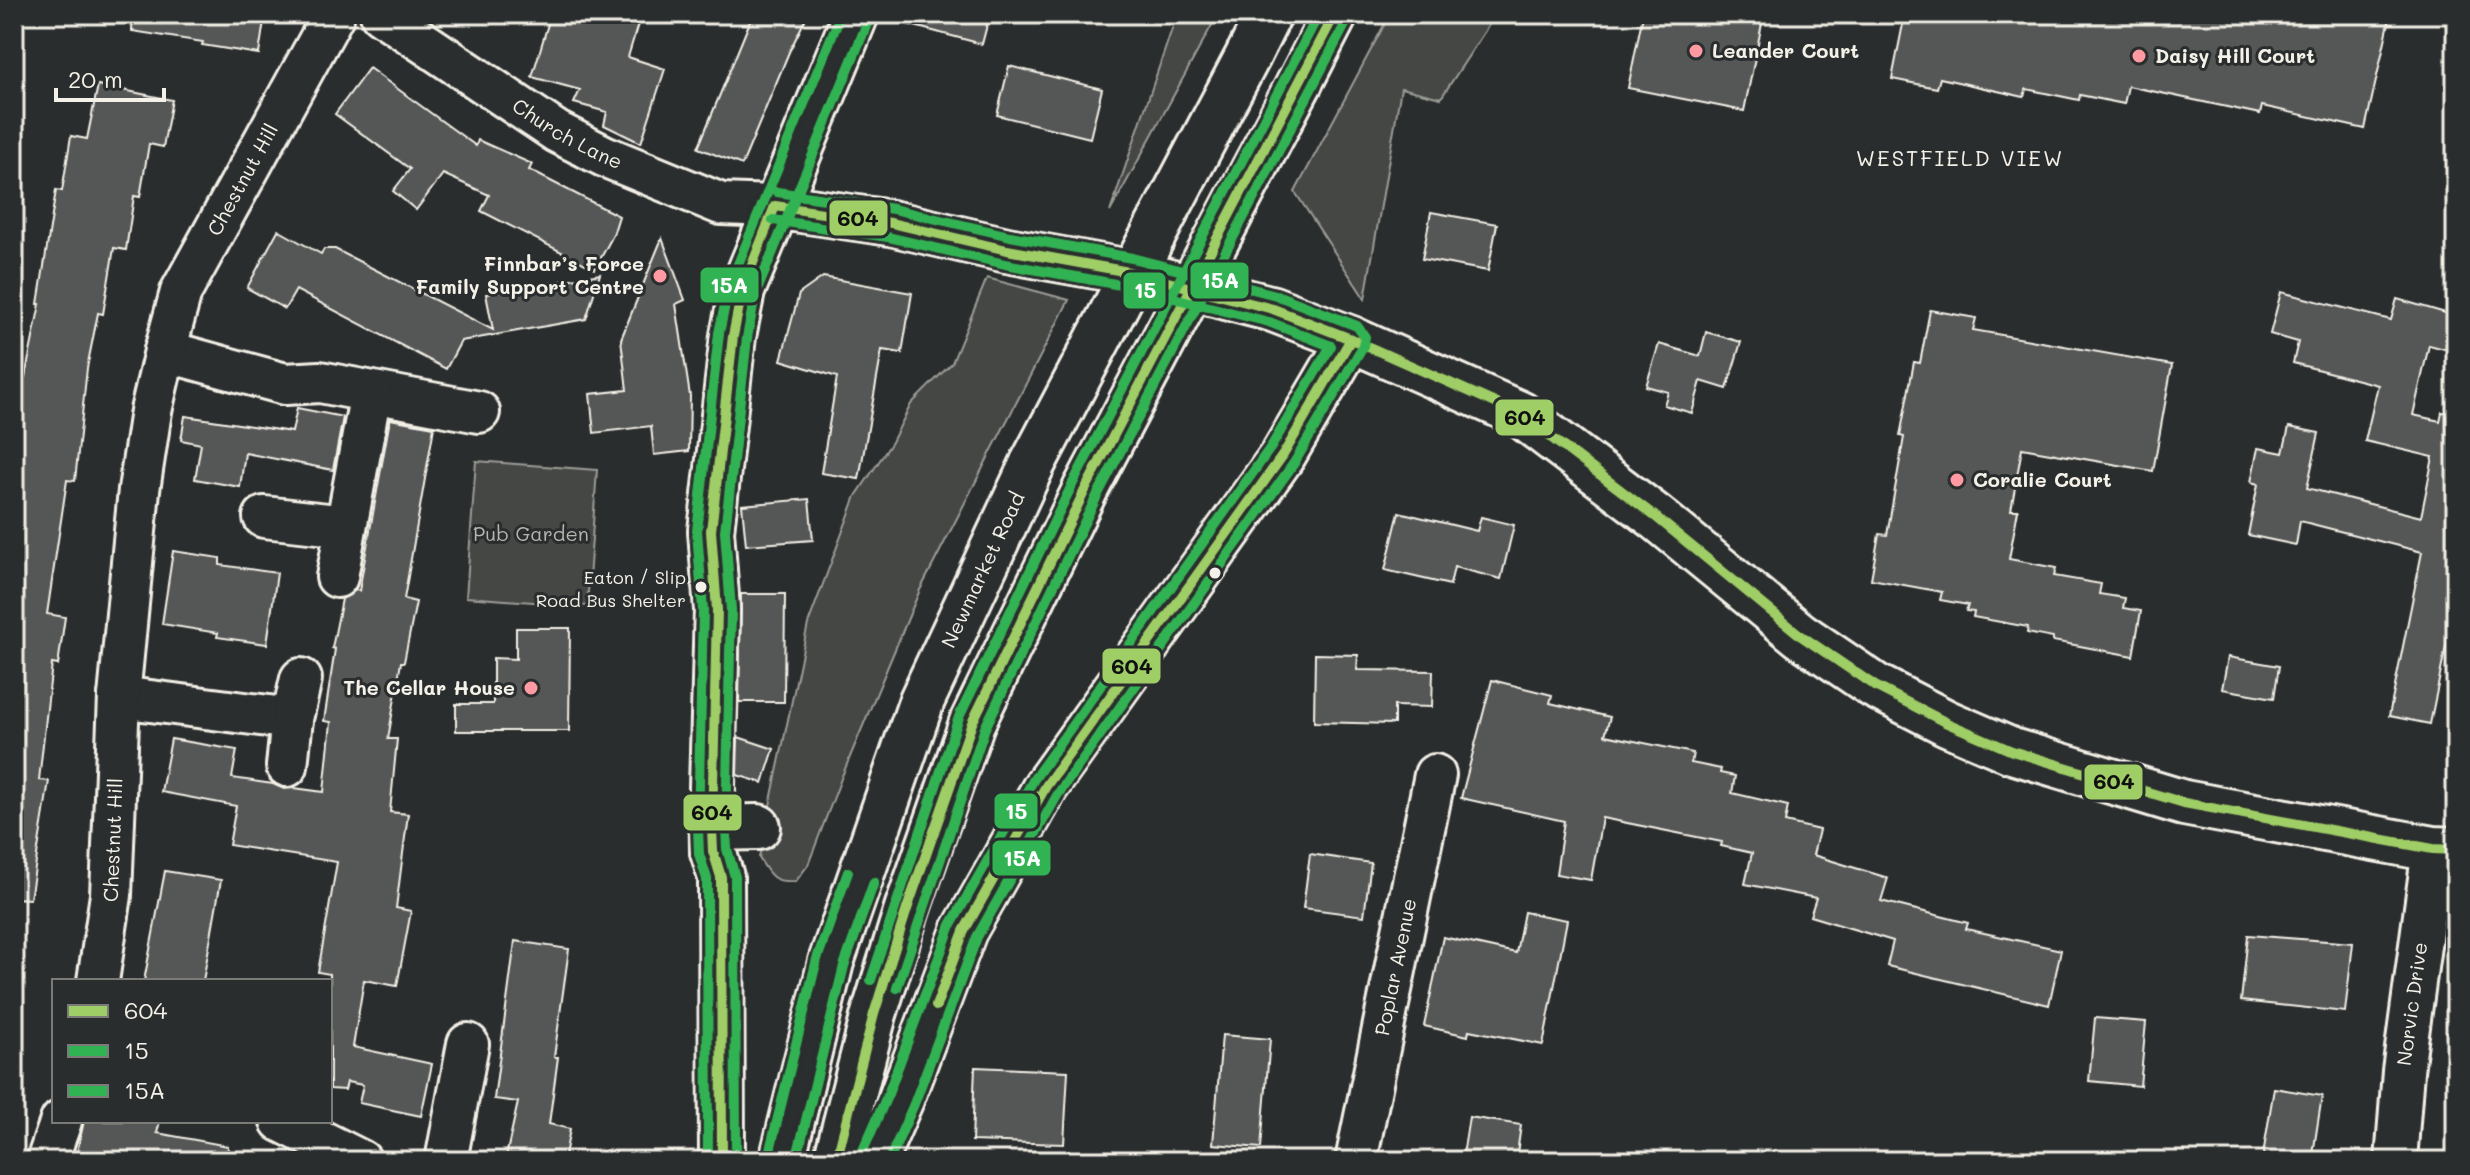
<svg xmlns="http://www.w3.org/2000/svg" width="2470" height="1175" font-family="Mali,sans-serif">
  <rect width="100%" height="100%" fill="#2a2d2e"/>
  <filter id="ink" filterUnits="userSpaceOnUse"><feTurbulence type="fractalNoise" baseFrequency=".0125" numOctaves="2"/><feDisplacementMap in="SourceGraphic" scale="16" xChannelSelector="R" yChannelSelector="G"/><feConvolveMatrix kernelMatrix="1 2 1 2 8 2 1 2 1" color-interpolation-filters="sRGB"/></filter>
  <g filter="url(#ink)">
    <path fill="#444645" stroke="#9c9c96" stroke-width="2" d="M1177 14H1218L1110 212Z
      M1390 14H1496L1441 98 1401 88 1365 299 1295 192Z
      M987 278 1069 300 919 592 842 776 808 865 796 881C773 883 770 876 759 858L808 624 856 496 892 442 911 404 952 363Z
      M476 461 597 470 587 606 466 597Z"/>
    <path fill="#555756" stroke="#f4f1e8" stroke-width="2" d="M133 14H265L259 54 202 45 203 42 132 31Z
      M551 14H641L628 57 665 69 641 143 604 125 607 112 574 103 580 90 532 77Z
      M753 14H808L789 52 742 165 698 148Z
      M905 14H990L982 44 903 23Z
      M1643 14H1764L1744 111 1628 88Z
      M1905 14H2391L2365 129 2262 106 2260 114 2128 86 2124 104 2080 95 2079 100 2026 89 2024 97 1940 78 1937 88 1892 79Z
      M1009 66 1102 89 1090 138 997 115Z
      M369 68 476 146 478 140 532 164 529 170 619 216 613 235 595 269 481 211 489 195 443 174 416 210 393 191 410 169 335 114Z
      M98 85 172 100 163 147 149 144 140 197 134 196 126 250 114 248 103 314 98 313 87 368 75 481 67 480 47 614 65 617 58 665 52 664 39 780 49 781 30 899 14 898V376L25 377 40 304H38L56 190 62 191 71 136 87 139Z
      M1431 212 1497 224 1488 271 1422 259Z
      M278 230 321 254 324 249H335L493 330 486 294 600 274 586 319 461 341 446 369 296 290 285 309 247 288Z
      M662 238 685 300 676 304 690 396 689 451 654 455 651 426 594 433 590 394 627 390 621 339Z
      M823 277 912 293 902 353 882 350 859 479 821 473 837 377 781 360 799 294Z
      M2281 292 2391 320 2397 299 2456 316V352L2429 345 2413 415 2440 421 2442 412 2456 413V598L2430 724 2389 716 2422 552 2300 521 2296 545 2248 535 2258 484 2251 482 2258 448 2283 453 2289 427 2319 433 2307 488 2421 517 2433 457 2365 441 2378 385 2293 363 2298 342 2270 334Z
      M1930 310 1976 318 1973 330 2172 365 2153 471 2022 448 2011 510H2018L2009 559 2056 568 2054 576 2101 584 2099 594 2125 598 2123 608 2141 611 2133 656 2053 641V638L2027 633 2028 627 1973 617 1974 612 1966 611 1968 605 1940 600 1942 592 1871 579 1879 534 1887 535 1904 437 1900 436 1914 362 1920 363Z
      M1706 332 1741 342 1727 389 1701 381 1692 413 1664 405 1668 392 1646 386 1659 344 1700 356Z
      M297 408 343 417 333 470 245 453 240 487 195 479 201 444 181 440 185 416 292 432Z
      M390 419 434 427 404 599 416 602 404 662H401L388 739H397L390 812 408 814 396 908 411 911 397 986 364 980 353 1047 432 1064 421 1116 359 1103 363 1085 347 1082 345 1090 330 1089V974L318 972 337 862 229 845 236 806 161 792 171 739 237 750 232 778 273 784 284 789 294 788 324 792 331 722 324 721 335 649 332 648 342 599 356 590 359 591Z
      M809 499 813 540 746 545 742 505Z
      M1399 512 1477 531 1481 517 1514 525 1501 579 1454 567 1450 585 1385 570Z
      M173 551 220 558V565L277 573 267 644 217 637 218 633 162 624Z
      M741 594H785L784 702H739Z
      M516 628H570L569 731H456V704H493V658L516 659Z
      M1315 654 1358 655 1357 670 1433 671 1432 707 1394 706V724L1314 722Z
      M2228 657 2279 666 2274 698 2222 689Z
      M1492 680 1552 695 1550 703 1610 717 1605 735 1693 753 1691 763 1721 769 1720 773 1735 776 1732 793 1788 806 1785 822 1819 830 1813 855 1888 878 1881 901 1968 923 1966 929 2061 950 2049 1005 1887 966 1893 941 1810 916 1816 898 1745 884 1752 853 1721 846 1722 842 1602 818 1591 880 1556 874 1564 821 1461 798Z
      M738 737 774 749 763 783 737 775Z
      M1310 854 1371 863 1364 916 1303 908Z
      M165 871 221 880 203 981H144Z
      M1524 912 1567 920 1543 1045 1469 1030 1468 1036 1424 1026 1443 937 1516 953Z
      M2248 935 2353 943 2345 1012 2241 1001Z
      M515 941 569 949 554 1057H558L549 1124 570 1129 564 1161H505L518 1102 494 1099Z
      M2095 1018 2146 1022 2140 1086 2089 1081Z
      M1222 1035 1270 1039 1261 1148 1213 1144Z
      M975 1067 1068 1071 1064 1144 972 1141Z
      M2274 1088 2322 1096 2312 1161H2262Z
      M1469 1117 1521 1125 1516 1161H1462Z
      M84 1121H160L157 1133 228 1146 227 1161H75Z"/>
    <g fill="none" stroke-linecap="round" stroke-linejoin="round">
      <defs>
        <g id="minor">
          <path id="s1" d="M381 14 557 132 604 156 721 204 775 206"/>
          <path d="M165 351 285 384 320 382 479 412"/>
          <path d="M264 517 346 526"/>
          <path d="M337 577 371 392"/>
          <path d="M119 697 292 719 287 766"/>
          <path d="M292 719 301 679"/>
          <path id="s2" d="M98 981 111 895 119 697 139 490 151 411 165 351 181 292 334 14"/>
          <path d="M281 1121 361 1161"/>
          <path d="M47 1161 61 1121"/>
          <path d="M446 1161 468 1044"/>
          <path id="s3" d="M1356 1161 1435 775"/>
          <path id="s4" d="M2396 1161 2403 1071 2433 849"/>
        </g>
        <path id="tertiary" d="M775 206 891 223 1007 250 1129 272 1273 309 1351 339 1520 414 1656 517 1800 635 1875 686 1947 723 2012 751 2184 803 2433 849 2456 850
          M712 828 758 827
          M713 851 712 787 717 610 711 531 733 336 742 291 856 14"/>
        <g id="trunk">
          <path d="M1249 54 1269 14"/>
          <path d="M1299 84 1335 14"/>
          <path d="M713 851 721 877 722 1161"/>
          <path id="s5" d="M782 1161 831 962 922 700 1033 463"/>
          <path d="M836 1161 874 1014 907 909 972 723 1085 490"/>
          <path d="M874 1161 901 1099 964 931 1046 786 1283 455 1351 339"/>
        </g>
      </defs>
      <use href="#minor" stroke="#f4f1e8" stroke-width="46"/>
      <use href="#tertiary" stroke="#f4f1e8" stroke-width="50"/>
      <use href="#trunk" stroke="#f4f1e8" stroke-width="50"/>
      <use href="#minor" stroke="#2a2d2e" stroke-width="40"/>
      <use href="#tertiary" stroke="#2a2d2e" stroke-width="44"/>
      <use href="#trunk" stroke="#2a2d2e" stroke-width="44"/>
      <defs>
        <path id="trunk-bridge" d="M1033 463 1249 54
          M1085 490 1299 84"/>
      </defs>
      <use href="#trunk-bridge" stroke="#f4f1e8" stroke-width="50" stroke-linecap="butt"/>
      <use href="#trunk-bridge" stroke="#2a2d2e" stroke-width="44"/>
      <defs>
        <path id="bus-1" d="M936 1006 964 931 1046 786 1283 455 1351 339
          M722 1161 721 877 713 851 712 828 717 610 711 531 733 336 742 291 775 206 891 223 1007 250 1129 272 1273 309 1351 339 1520 414 1656 517 1800 635 1875 686 1947 723 2012 751 2184 803 2433 849 2456 850
          M836 1161 874 1014 907 909 972 723 1085 490 1335 14"/>
        <path id="bus-2" d="M773 220 888 237 1005 264 1126 286 1269 322 1331 346 1271 447 1034 779 951 925 888 1094 861 1155
          M897 988 985 728 1097 496 1347 21
          M736 1161 735 877 727 849 726 828 731 610 725 531 747 338 755 295 869 19
          M796 1161 844 966 874 882"/>
        <path id="bus-3" d="M777 192 893 209 1010 236 1132 258 1276 295 1357 326 1365 337 1363 346 1294 463 1058 794 977 937 914 1104 889 1161
          M871 980 959 717 1073 483 1319 14
          M768 1158 817 959 848 872
          M708 1161 707 879 699 854 698 828 703 610 697 531 719 333 729 286 841 14"/>
      </defs>
      <use href="#bus-1" stroke="#2a2d2e" stroke-width="16"/>
      <use href="#bus-2" stroke="#2a2d2e" stroke-width="16"/>
      <use href="#bus-3" stroke="#2a2d2e" stroke-width="16"/>
      <use href="#bus-1" stroke="#9fce66" stroke-width="10"/>
      <use href="#bus-2" stroke="#32b353" stroke-width="10"/>
      <use href="#bus-3" stroke="#32b353" stroke-width="10"/>
    </g>
  </g>
  <g fill="#ff9aa2" stroke="#2a2d2e" stroke-width="3">
    <circle cx="1696" cy="51" r="8"/>
    <circle cx="2139" cy="56" r="8"/>
    <circle cx="660" cy="276" r="8"/>
    <circle cx="1957" cy="480" r="8"/>
    <circle cx="531" cy="688" r="8"/>
  </g>
  <g fill="#f4f1e8" stroke="#2a2d2e" stroke-width="3">
    <circle cx="1215" cy="573" r="7"/>
    <circle cx="701" cy="587" r="7"/>
  </g>
  <g text-anchor="middle" stroke-width="6" stroke-linejoin="round" paint-order="stroke">
    <g font-size="18" fill="#f4f1e8" stroke="#2a2d2e" text-anchor="end">
      <text x="686" y="584">Eaton / Slip<tspan x="686" dy="23">Road Bus Shelter</tspan></text>
    </g>
    <g font-size="20" font-weight="bold" fill="#f4f1e8" stroke="#2a2d2e" text-anchor="start">
      <text x="1712" y="58">Leander Court</text>
      <text x="2155" y="63">Daisy Hill Court</text>
      <text x="644" y="271" text-anchor="end">Finnbar’s Force<tspan x="644" dy="23">Family Support Centre</tspan></text>
      <text x="1973" y="487">Coralie Court</text>
      <text x="515" y="695" text-anchor="end">The Cellar House</text>
    </g>
    <g font-size="20" fill="#f4f1e8" stroke="#2a2d2e">
      <text dy="7" stroke="none"><textPath href="#s1" startOffset="222">Church Lane</textPath></text>
      <text dy="7" stroke="none"><textPath href="#s2" startOffset="824">Chestnut Hill</textPath></text>
      <text dy="7" stroke="none"><textPath href="#s5" startOffset="626">Newmarket Road</textPath></text>
      <text dy="7" stroke="none"><textPath href="#s2" startOffset="142">Chestnut Hill</textPath></text>
      <text dy="7" stroke="none"><textPath href="#s3" startOffset="198">Poplar Avenue</textPath></text>
      <text dy="7" stroke="none"><textPath href="#s4" startOffset="158">Norvic Drive</textPath></text>
    </g>
    <g font-size="20" fill="#b6b5af" stroke="#2a2d2e">
      <text x="531" y="541">Pub Garden</text>
    </g>
    <g font-size="22" letter-spacing="2" fill="#f4f1e8" stroke="#2a2d2e">
      <text x="1960" y="166">WESTFIELD VIEW</text>
    </g>
  </g>
  <g stroke="#2a2d2e" stroke-width="3">
    <rect x="828" y="199" width="61" height="38" rx="8" fill="#9fce66"/>
    <rect x="1189" y="261" width="61" height="39" rx="8" fill="#32b353"/>
    <rect x="699" y="266" width="61" height="38" rx="8" fill="#32b353"/>
    <rect x="1122" y="271" width="45" height="39" rx="8" fill="#32b353"/>
    <rect x="1494" y="398" width="61" height="39" rx="8" fill="#9fce66"/>
    <rect x="1101" y="647" width="61" height="38" rx="8" fill="#9fce66"/>
    <rect x="2083" y="763" width="61" height="38" rx="8" fill="#9fce66"/>
    <rect x="993" y="792" width="46" height="38" rx="8" fill="#32b353"/>
    <rect x="682" y="793" width="61" height="39" rx="8" fill="#9fce66"/>
    <rect x="991" y="839" width="61" height="38" rx="8" fill="#32b353"/>
  </g>
  <g font-size="22" text-anchor="middle" font-weight="bold" fill="#fff">
    <text x="1220" y="288">15A</text>
    <text x="729" y="293">15A</text>
    <text x="1145" y="298">15</text>
    <text x="1016" y="819">15</text>
    <text x="1022" y="866">15A</text>
  </g>
  <g font-size="22" text-anchor="middle" font-weight="bold" fill="#111">
    <text x="858" y="226">604</text>
    <text x="1525" y="425">604</text>
    <text x="1132" y="674">604</text>
    <text x="2114" y="789">604</text>
    <text x="712" y="820">604</text>
  </g>
  <rect width="2470" height="1175" fill="none" stroke="#2a2d2e" stroke-width="48"/>
  <rect x="24" y="24" width="2422" height="1127" fill="none" stroke="#f4f1e8" stroke-width="3" filter="url(#ink)"/>
  <rect x="52" y="979" width="280" height="144" fill="#2a2d2e" stroke="#7b7b78" stroke-width="2"/>
  <rect x="68" y="1005" width="40" height="12" fill="#9fce66" stroke="#7b7b78" stroke-width="2"/>
  <text x="124" y="1019" font-size="24" fill="#f4f1e8">604</text>
  <rect x="68" y="1045" width="40" height="12" fill="#32b353" stroke="#7b7b78" stroke-width="2"/>
  <text x="124" y="1059" font-size="24" fill="#f4f1e8">15</text>
  <rect x="68" y="1085" width="40" height="12" fill="#32b353" stroke="#7b7b78" stroke-width="2"/>
  <text x="124" y="1099" font-size="24" fill="#f4f1e8">15A</text>
  <path d="M56 88v12h108v-12" fill="none" stroke="#f4f1e8" stroke-width="4"/>
  <text x="68" y="88" font-size="24" fill="#f4f1e8" stroke="#2a2d2e" stroke-width="6" paint-order="stroke">20 m</text>
</svg>
